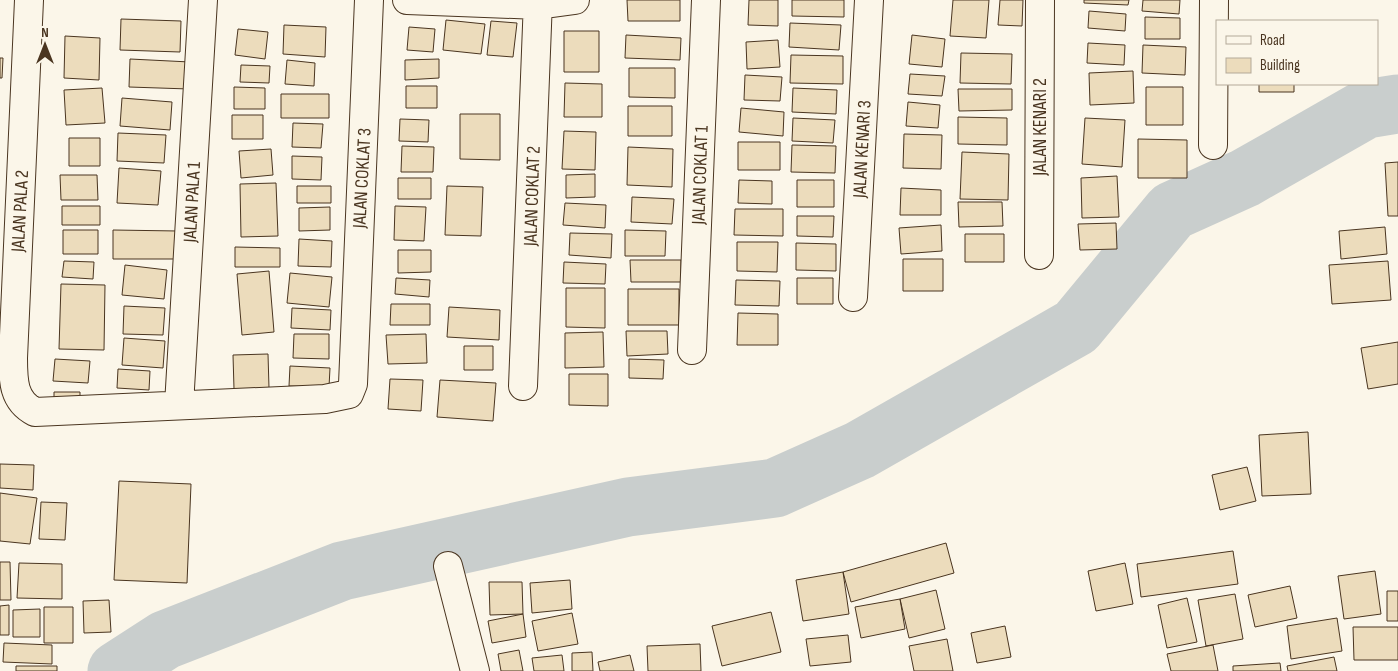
<svg xmlns="http://www.w3.org/2000/svg" width="1398" height="671" font-family="'Sofia Sans Condensed',sans-serif">
  <rect width="100%" height="100%" fill="#fbf6e9"/>
  <g fill="none" stroke-linecap="round" stroke-linejoin="round">
    <path stroke="#c9cecd" stroke-width="59" d="M117 671 165 640 342 571 628 507 775 488 860 450 1076 327 1172 211 1245 178 1366 109 1398 104"/>
  </g>
  <path fill="#ecdcbc" stroke="#4a3520" d="M627 0H680V21H628Z
    M749 0H778V26L748 25Z
    M792 0H844V17L792 16Z
    M953 0H989L986 38 950 36Z
    M1000 0H1023L1022 26 998 25Z
    M1084 0H1129L1128 5 1084 3Z
    M1143 0H1180L1179 14 1142 11Z
    M1089 11 1126 14 1125 31 1088 28Z
    M1145 17 1180 18V39H1145Z
    M121 19 181 21 180 52 120 50Z
    M446 20 485 24 481 54 443 50Z
    M491 21 517 23 513 57 487 55Z
    M790 23 841 25 839 50 789 47Z
    M284 25 326 27 325 57 283 54Z
    M409 27 435 29 433 52 407 50Z
    M238 29 268 32 265 59 235 55Z
    M564 31H599V72H564Z
    M626 35 681 38 680 60 625 58Z
    M912 35 945 39 942 67 909 64Z
    M65 36 100 38 99 80 64 78Z
    M778 40 780 67 747 69 746 42Z
    M1088 43 1125 45 1124 65 1087 63Z
    M1143 45 1186 47 1185 75 1142 73Z
    M961 53 1012 54 1011 84 960 83Z
    M791 55 843 56V84L790 83Z
    M0 58H3L2 78H0Z
    M130 59 190 62 189 89 129 87Z
    M439 59V78L405 80V60Z
    M287 60 315 63 314 86 285 84Z
    M241 65 270 66 269 83 240 82Z
    M629 68H675V98L629 97Z
    M1133 71 1134 103 1090 105 1089 73Z
    M910 74 945 76 942 96 908 94Z
    M745 75 782 77 780 101 744 100Z
    M565 83 602 84V117H564Z
    M1259 84H1294V92H1259Z
    M406 86H437V108H406Z
    M234 87 265 88V109H234Z
    M1146 87H1183V125H1146Z
    M102 88 105 123 66 125 64 90Z
    M793 88 837 90 836 114 792 112Z
    M958 89H1012V110L959 111Z
    M281 94H329V118H281Z
    M122 98 172 102 170 130 120 126Z
    M908 102 940 105 938 128 906 126Z
    M628 106H672V136H628Z
    M741 108 784 112 783 136 739 132Z
    M460 114H500V160L460 159Z
    M232 115H263V139H232Z
    M958 117 1007 118V145L958 144Z
    M793 118 835 120 833 143 792 141Z
    M1085 118 1125 120 1122 167 1082 164Z
    M400 119 429 120 428 142 399 141Z
    M293 123 323 124 321 148 292 147Z
    M564 131 596 132 595 170 562 169Z
    M118 133 166 135 164 163 117 161Z
    M904 134 942 135 941 169 903 168Z
    M69 138H100V166H69Z
    M1138 139 1187 140V178H1138Z
    M738 142H780V170H738Z
    M792 145 836 146 835 173 791 172Z
    M402 146 434 147 433 172H401Z
    M628 147 673 149 672 187 627 185Z
    M271 149 273 175 241 178 239 151Z
    M962 152 1009 154 1008 200 960 199Z
    M292 156 322 157 321 180 292 179Z
    M1398 162V216H1388L1385 163Z
    M119 168 161 171 158 205 117 203Z
    M595 174V197L566 198V175Z
    M60 175H97L98 200H61Z
    M1117 176 1119 217 1082 218 1081 178Z
    M398 178H431V199H398Z
    M739 180 772 181V204L738 203Z
    M797 180H834V207H797Z
    M276 183 278 236 241 237 240 184Z
    M297 186H331V203H297Z
    M447 186 483 187 481 236 445 235Z
    M901 188 941 190V215H900Z
    M632 197 674 199 672 224 631 222Z
    M958 202H1002L1003 226 959 227Z
    M565 203 606 205 605 228 563 225Z
    M62 206H100V225H62Z
    M395 206 426 207 424 241 394 240Z
    M330 207V230L299 231V208Z
    M735 209H783V236L734 235Z
    M797 216H834L833 237 797 236Z
    M1116 223 1117 249 1080 250 1078 224Z
    M941 225 942 251 901 254 899 228Z
    M1385 227 1387 254 1341 259 1339 231Z
    M63 230H98V254H63Z
    M113 230 178 231V259H113Z
    M625 230 666 231 665 256H625Z
    M570 233 612 234 611 258 569 255Z
    M965 234H1004V262H965Z
    M299 239 332 241 331 267 298 266Z
    M737 242H778L777 272 737 271Z
    M796 243 836 244V271L796 270Z
    M235 247 280 248V267H235Z
    M398 250H431V272L398 273Z
    M903 259H943V291H903Z
    M630 260H681V282H631Z
    M64 261 94 262 93 279 62 277Z
    M1388 261 1391 300 1332 304 1329 265Z
    M564 262 606 264 605 284 563 283Z
    M125 265 167 270 164 299 122 295Z
    M269 271 274 332 242 335 237 274Z
    M290 273 332 277 329 307 287 303Z
    M396 278 430 280 429 297 395 294Z
    M797 278H833V304H797Z
    M736 280 780 281 779 306 735 305Z
    M61 284 105 285 104 350 59 349Z
    M566 288H605V328L566 327Z
    M628 289H679V325H628Z
    M391 304H430V325H390Z
    M124 306 165 308 163 335 123 334Z
    M449 307 500 310 499 340 447 337Z
    M292 308 331 310 330 330 291 328Z
    M738 313 778 314V345H737Z
    M626 331H667L668 354 627 356Z
    M603 332 604 367 565 368V333Z
    M294 334H329V359L293 358Z
    M426 334 427 363 388 364 386 335Z
    M124 338 165 341 163 368 122 365Z
    M1398 342V384L1368 389 1361 348Z
    M464 346H493V370H464Z
    M268 354 269 388 234 389 233 355Z
    M55 359 90 361 88 383 53 381Z
    M629 359 664 360 663 379 629 378Z
    M290 366 330 368 329 387 289 386Z
    M118 369 150 371 149 390 117 388Z
    M569 374H608V406L569 405Z
    M390 379 423 380 421 411 388 409Z
    M440 380 496 383 493 421 437 417Z
    M54 392H80V403H54Z
    M1308 432 1311 494 1262 496 1259 435Z
    M0 464 34 465 33 490 0 488Z
    M1247 467 1256 501 1220 510 1212 475Z
    M119 481 191 484 187 583 114 580Z
    M0 493 37 498 30 544 0 541Z
    M41 502 67 503 65 540 39 539Z
    M946 543 954 573 851 602 843 572Z
    M1233 551 1238 584 1141 597 1137 564Z
    M0 562H10L11 600H0Z
    M19 563 62 564V599L17 598Z
    M1125 563 1133 604 1096 611 1088 571Z
    M1375 571 1381 614 1344 619 1338 576Z
    M843 572 849 614 803 621 796 580Z
    M570 580 572 609 532 613 530 583Z
    M489 582H522L523 614 490 615Z
    M1290 586 1297 618 1255 627 1248 595Z
    M936 590 945 629 909 638 900 599Z
    M1387 591H1398V621H1387Z
    M1235 594 1243 639 1206 646 1198 600Z
    M1187 598 1197 642 1167 648 1158 605Z
    M900 599 905 629 861 638 855 607Z
    M109 600 111 632 84 633 83 601Z
    M9 605V635H0V606Z
    M44 607H73V643H44Z
    M40 609V637H13V610Z
    M771 612 781 652 722 666 712 626Z
    M572 613 578 644 538 651 532 621Z
    M523 614 526 637 492 643 488 621Z
    M1337 618 1342 651 1291 659 1287 626Z
    M1005 626 1011 657 977 663 971 633Z
    M1353 627H1398V660H1354Z
    M848 635 851 662 810 666 806 639Z
    M947 639 953 671H914L909 646Z
    M4 643 52 645V664L3 662Z
    M700 644 701 671H648L647 646Z
    M1213 645 1218 671H1171L1167 654Z
    M519 650 523 671H501L498 654Z
    M592 652 593 671H572V653Z
    M562 655 564 671H534L532 658Z
    M630 655 634 671H600L598 662Z
    M1334 657 1337 671H1288L1287 666Z
    M1280 663 1281 671H1233V666Z
    M16 666H57V671H16Z"/>
  <g fill="none" stroke-linecap="round" stroke-linejoin="round">
    <defs>
      <path id="minor" d="M29 0 13 358C13 380 13 401 35 412L325 399 349 394 353 384 369 0
        M407 0 538 5 575 0
        M1213 145 1214 0
        M1039 255 1040 0
        M853 297 869 0
        M692 350 706 0
        M523 386 538 0
        M179 405 203 0
        M448 566 475 671"/>
    </defs>
    <use href="#minor" stroke="#4a3520" stroke-width="30"/>
    <use href="#minor" stroke="#fbf6e9" stroke-width="28"/>
  </g>
  <g text-anchor="middle" stroke-width="4" stroke-linejoin="round" paint-order="stroke">
    <g font-size="19" fill="#4a3520" stroke="#fbf6e9">
      <text transform="translate(1039 127) rotate(-90)" y="7">JALAN KENARI 2</text>
      <text transform="translate(861 149) rotate(-87)" y="7">JALAN KENARI 3</text>
      <text transform="translate(699 175) rotate(-88)" y="7">JALAN COKLAT 1</text>
      <text transform="translate(361 178) rotate(-87)" y="7">JALAN COKLAT 3</text>
      <text transform="translate(531 196) rotate(-88)" y="7">JALAN COKLAT 2</text>
      <text transform="translate(191 202) rotate(-87)" y="7">JALAN PALA 1</text>
      <text transform="translate(19 211) rotate(-87)" y="7">JALAN PALA 2</text>
    </g>
  </g>
  <rect x="1216" y="20" width="162" height="65" fill="#fbf6e9" stroke="#b4a999"/>
  <rect x="1226" y="36" width="25" height="8" fill="#fbf6e9" stroke="#b4a999"/>
  <text x="1260" y="45" font-size="15" fill="#4a3520">Road</text>
  <rect x="1226" y="58" width="25" height="15" fill="#ecdcbc" stroke="#b4a999"/>
  <text x="1260" y="70" font-size="15" fill="#4a3520">Building</text>
  <g transform="translate(45 45)" stroke="#fbf6e9" stroke-width="4" paint-order="stroke">
  <path d="M0-4L9 19L0 12L-9 19Z" fill="#4a3520"/>
  <text y="-8" font-size="14" font-weight="bold" text-anchor="middle" fill="#4a3520">N</text>
  </g>
</svg>
